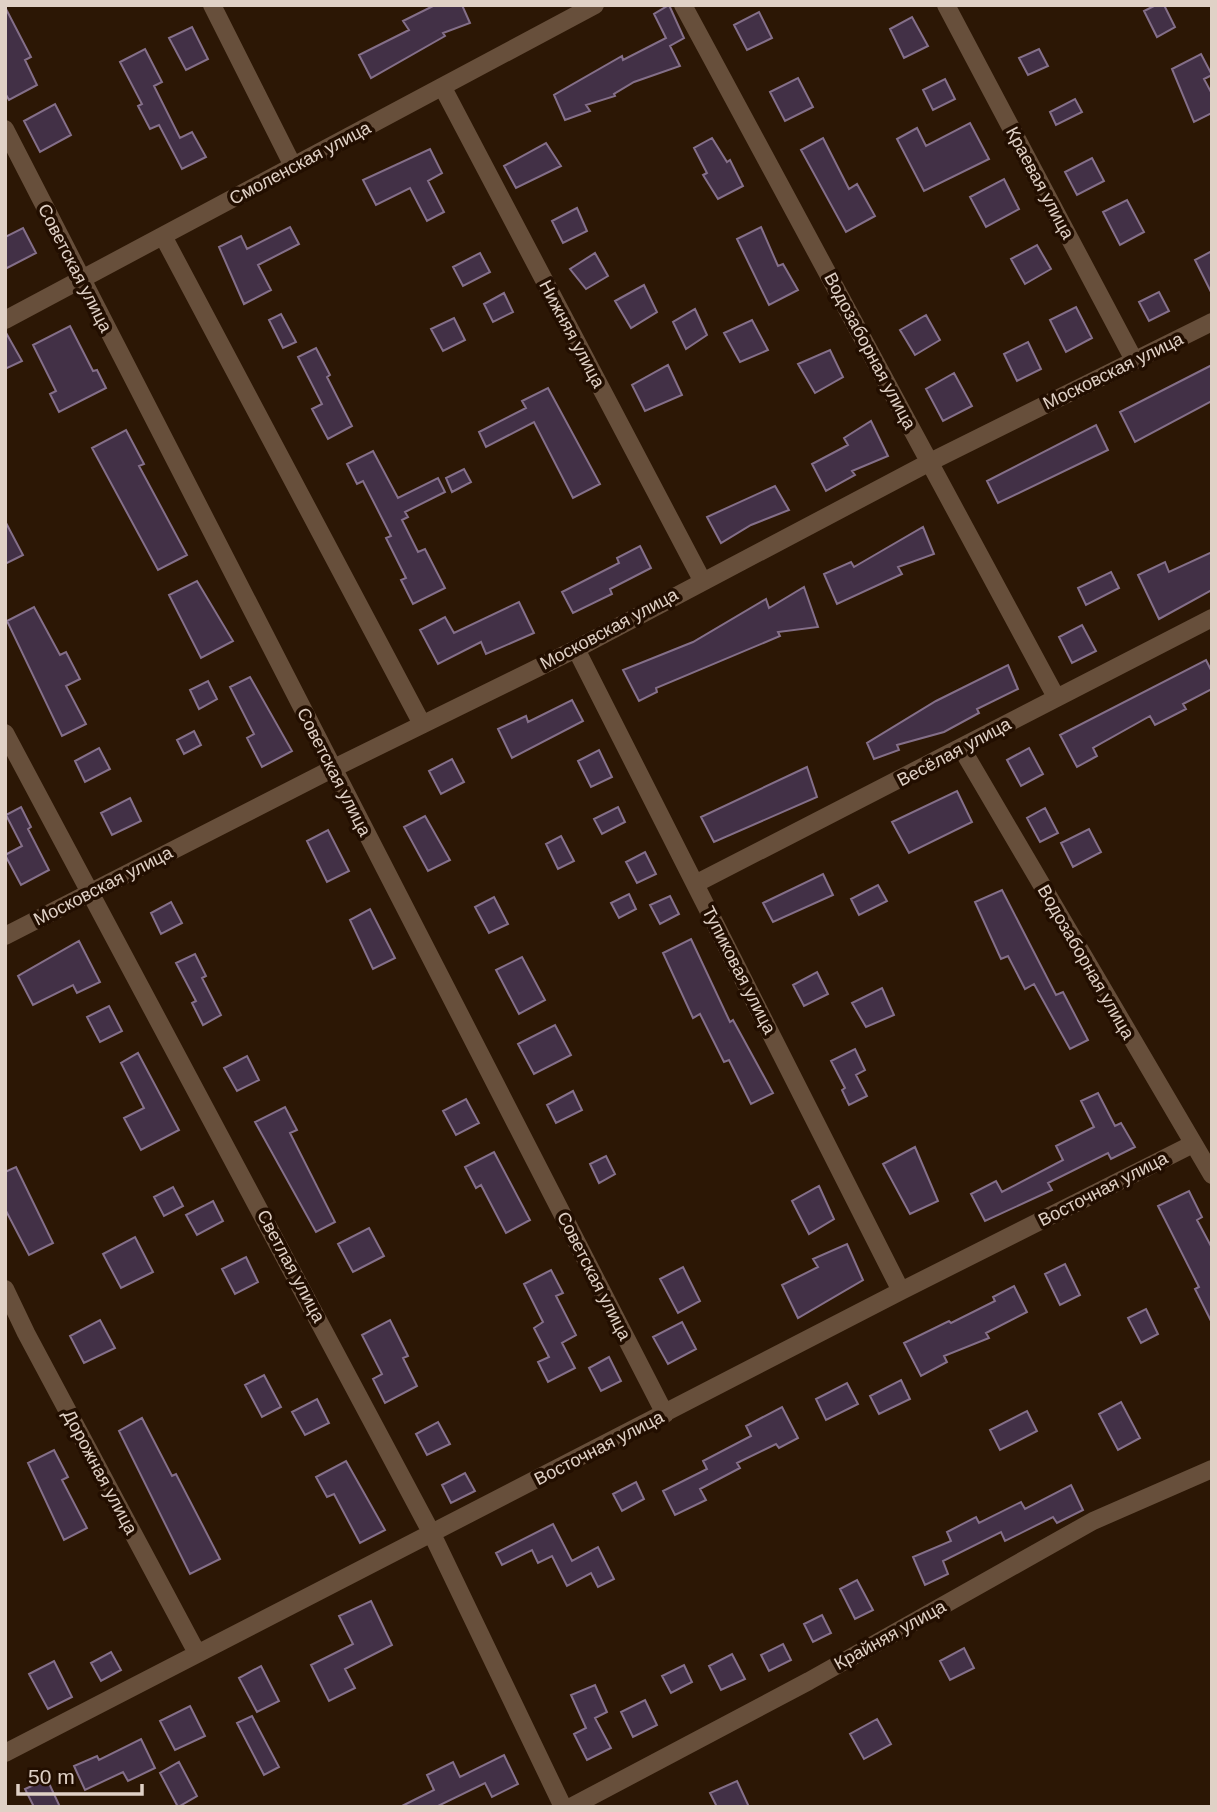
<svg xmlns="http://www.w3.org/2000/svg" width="1217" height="1812" font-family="Arial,sans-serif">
  <rect width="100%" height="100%" fill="#2c1705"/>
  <path fill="#423046" stroke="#846f89" stroke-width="2" d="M435 5H462L470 23 443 33 445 36 371 78 359 55 409 30 403 21Z
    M669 5 684 38 670 46 680 66 634 82 614 94 615 96 586 105 590 111 565 120 554 95 622 56 623 60 666 38 654 14Z
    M1156 5H1164L1175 27 1157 37 1144 11Z
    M5 7 31 57 25 60 37 85 9 100 5 93Z
    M759 12 772 38 747 50 734 25Z
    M912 17 928 46 904 58 890 29Z
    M192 27 208 59 186 70 169 38Z
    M145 49 162 82 154 86 180 138 192 132 206 157 182 169 159 125 150 129 138 106 142 104 120 62Z
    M1039 49 1048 66 1028 75 1019 58Z
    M1201 54 1212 75 1204 79 1212 94V113L1194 122 1172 69Z
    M798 78 813 107 785 121 770 92Z
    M945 79 955 99 933 110 923 90Z
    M1075 99 1082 112 1056 125 1050 112Z
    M55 104 71 135 40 152 24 121Z
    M970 123 989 159 924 191 897 139 917 128 926 146Z
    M712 138 727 162 730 160 743 186 718 199 703 175 707 173 694 148Z
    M823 138 849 189 857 184 875 216 846 232 801 150Z
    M546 143 561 166 516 188 504 166Z
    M430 149 442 173 428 181 444 212 427 221 410 188 376 205 363 180Z
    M1092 158 1104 181 1077 195 1065 172Z
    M1004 179 1019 209 986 227 970 197Z
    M1127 200 1144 232 1120 245 1103 212Z
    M577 208 587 231 563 243 552 221Z
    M290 227 299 244 258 265 271 290 244 304 219 247 241 236 247 249Z
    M761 227 778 266 783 264 798 290 769 305 737 239Z
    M23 228 36 253 5 269V237Z
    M1037 245 1051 269 1025 284 1011 259Z
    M1212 251V294L1195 260Z
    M480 253 490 272 463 286 453 267Z
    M595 253 608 276 586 289 570 269Z
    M644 285 657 312 631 328 615 301Z
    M1159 292 1169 311 1149 321 1139 302Z
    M504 293 513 312 493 322 484 304Z
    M1076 307 1092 338 1066 352 1050 320Z
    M695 309 707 335 686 349 673 322Z
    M281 314 296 342 283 348 269 320Z
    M926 315 940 340 915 355 900 330Z
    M454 318 465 340 443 351 431 329Z
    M752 320 768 350 740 362 724 333Z
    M70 326 93 371 97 370 106 388 59 412 50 394 56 391 33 345Z
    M5 331 22 361 5 369Z
    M1028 342 1041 369 1017 381 1004 354Z
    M316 348 330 375 327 377 352 426 328 439 312 409 322 404 298 357Z
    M830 350 843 377 815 393 798 364Z
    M668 365 682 395 645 411 632 385Z
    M1212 365V401L1135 442 1120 412Z
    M954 373 972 406 943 421 926 389Z
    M548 388 600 484 573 498 534 422 486 447 479 432 526 408 522 401Z
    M871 421 888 456 852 471 855 475 826 491 812 464 848 445 844 438Z
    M1096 425 1108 450 998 503 987 481Z
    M126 430 144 464 139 466 187 555 158 570 92 448Z
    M373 451 398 498 438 478 445 492 405 512 408 517 402 520 418 552 425 549 445 588 413 604 401 580 406 578 386 538 391 536 363 481 357 484 347 464Z
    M464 469 471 482 452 492 446 478Z
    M775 486 789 510 751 525 721 543 707 517Z
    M5 521 23 555 5 564Z
    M923 527 934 554 898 567 902 574 837 604 824 574 851 562 854 567Z
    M640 546 651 568 610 589 612 594 573 613 562 592 619 563 617 558Z
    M1212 552V590L1159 619 1138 575 1165 562 1169 572Z
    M1111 572 1119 588 1086 605 1078 588Z
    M197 581 233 641 201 658 169 595Z
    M804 587 818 627 778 632 780 636 656 688 657 692 639 701 623 670 693 642 766 599 769 608Z
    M519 602 534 633 486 654 481 642 438 664 420 630 445 617 454 633Z
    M34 607 60 655 66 652 80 679 66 686 86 724 62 736 7 621Z
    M1082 625 1096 651 1072 663 1059 637Z
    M1206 660 1212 672V689L1183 704 1186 709 1155 725 1150 716 1093 748 1097 756 1077 767 1060 735Z
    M1008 665 1018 689 977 709 979 713 944 732 897 745 899 750 874 759 867 743 936 701Z
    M250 677 292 751 262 767 247 738 254 734 230 687Z
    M208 681 217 699 199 709 190 690Z
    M572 700 583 721 512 758 498 729 526 716 528 722Z
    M194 731 201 745 184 754 177 740Z
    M99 748 110 769 85 782 75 761Z
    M1029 748 1043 774 1021 786 1007 760Z
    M599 750 612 777 591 787 578 761Z
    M452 759 464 782 441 794 429 771Z
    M807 767 817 797 714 842 701 817Z
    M957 791 972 822 909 853 892 822Z
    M130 798 141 821 112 835 101 813Z
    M21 807 31 827 28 829 49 870 21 885 5 855 22 846 6 815Z
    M618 807 625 822 602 834 594 819Z
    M1045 808 1058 833 1040 842 1027 818Z
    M425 816 450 860 428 871 404 827Z
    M1089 829 1101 852 1073 867 1061 843Z
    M328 830 349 871 327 882 307 841Z
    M561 836 574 861 558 869 546 844Z
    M645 852 656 874 637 883 626 862Z
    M823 874 833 895 773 922 763 903Z
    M878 885 887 901 859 915 851 899Z
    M1002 890 1056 995 1063 992 1088 1040 1070 1049 1034 984 1025 989 1008 956 1001 959 975 902Z
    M629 894 636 909 619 918 611 903Z
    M670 896 679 914 660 924 650 905Z
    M494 897 508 924 489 933 475 907Z
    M171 902 182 923 161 934 151 913Z
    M370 909 395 958 373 969 350 920Z
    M691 939 730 1022 733 1020 773 1093 751 1104 729 1060 724 1062 700 1014 693 1018 663 953Z
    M79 941 100 982 77 993 73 985 33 1005 18 976Z
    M195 954 206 976 202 978 221 1015 203 1025 192 1003 196 1001 176 963Z
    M522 957 545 1000 519 1014 496 970Z
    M817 972 828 994 804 1006 793 985Z
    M882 988 894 1015 866 1027 852 1003Z
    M109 1006 122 1031 100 1042 87 1017Z
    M555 1025 571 1055 534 1074 518 1044Z
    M855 1049 865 1070 856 1075 867 1096 849 1105 842 1090 845 1088 831 1061Z
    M138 1053 179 1130 141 1150 124 1118 144 1108 121 1063Z
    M247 1056 259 1080 237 1091 224 1068Z
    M573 1091 582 1110 556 1123 547 1105Z
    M1098 1093 1115 1126 1121 1123 1135 1147 1111 1159 1108 1153 1048 1183 1052 1190 985 1221 971 1194 996 1181 1002 1192 1063 1160 1056 1146 1094 1127 1081 1101Z
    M466 1099 479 1123 456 1135 443 1111Z
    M285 1107 297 1130 290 1133 335 1222 316 1232 255 1122Z
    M915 1147 938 1201 910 1214 883 1164Z
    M494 1152 530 1220 506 1233 481 1185 476 1188 465 1167Z
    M606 1156 615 1174 599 1183 590 1164Z
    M16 1167 53 1243 29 1255 5 1209V1172Z
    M819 1186 834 1219 809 1234 792 1201Z
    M173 1187 183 1206 164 1216 154 1197Z
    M1189 1191 1202 1217 1197 1220 1212 1248V1323L1195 1289 1199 1287 1158 1206Z
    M213 1201 223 1221 197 1235 186 1215Z
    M369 1228 384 1256 353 1272 338 1244Z
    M135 1237 153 1272 121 1288 103 1254Z
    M847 1244 863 1280 798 1318 782 1285 818 1267 813 1259Z
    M246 1257 258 1282 235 1294 222 1269Z
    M1065 1264 1080 1295 1060 1305 1045 1274Z
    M683 1267 700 1301 678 1313 660 1279Z
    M551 1270 563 1293 556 1296 576 1335 562 1343 575 1368 548 1382 538 1362 549 1357 534 1328 543 1322 524 1284Z
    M1014 1286 1027 1312 986 1333 989 1338 944 1356 947 1362 921 1376 904 1343 949 1321 951 1323 995 1301 993 1297Z
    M1146 1309 1158 1334 1141 1343 1128 1318Z
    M100 1320 115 1348 84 1363 70 1336Z
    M390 1320 408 1356 403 1358 417 1386 385 1403 373 1379 382 1374 362 1335Z
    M682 1322 696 1349 668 1364 653 1337Z
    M609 1357 621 1381 601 1391 589 1368Z
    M264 1375 281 1407 262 1417 245 1385Z
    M901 1380 910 1399 879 1414 870 1396Z
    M847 1383 858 1404 826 1420 816 1399Z
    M317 1399 329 1423 305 1435 292 1412Z
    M1121 1402 1140 1438 1118 1450 1099 1414Z
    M782 1407 798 1438 779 1448 776 1444 737 1463 740 1468 700 1489 706 1500 675 1515 663 1491 707 1469 703 1461 751 1436 746 1426Z
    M1027 1411 1037 1431 1000 1450 990 1430Z
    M142 1418 172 1476 176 1474 220 1559 190 1574 119 1431Z
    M438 1422 450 1444 427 1455 416 1434Z
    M54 1450 68 1477 62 1480 87 1528 64 1540 28 1463Z
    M346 1461 385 1530 360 1543 334 1494 327 1497 316 1477Z
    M465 1473 475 1491 451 1503 442 1485Z
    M636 1482 644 1499 622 1511 613 1494Z
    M1071 1485 1083 1510 1057 1523 1053 1517 1005 1541 1001 1532 943 1561 948 1574 925 1585 913 1557 951 1541 947 1532 976 1517 979 1523 1021 1502 1025 1509Z
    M553 1524 572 1561 598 1547 614 1579 598 1587 591 1573 567 1586 552 1556 538 1563 532 1550 502 1565 496 1553Z
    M857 1580 873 1610 855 1619 840 1589Z
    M371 1601 392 1645 345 1669 355 1688 329 1701 311 1665 353 1644 339 1616Z
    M822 1615 831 1633 813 1642 804 1624Z
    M783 1644 791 1660 769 1671 761 1655Z
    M964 1648 974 1668 950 1680 940 1661Z
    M111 1652 121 1670 101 1681 91 1663Z
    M732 1654 745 1679 721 1690 709 1666Z
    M54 1661 72 1697 48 1709 29 1674Z
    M684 1665 692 1682 671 1693 662 1676Z
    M261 1666 279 1701 257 1712 239 1678Z
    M595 1685 607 1712 595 1718 611 1748 587 1760 574 1734 586 1728 571 1695Z
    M645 1700 657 1725 633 1737 621 1712Z
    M190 1706 205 1736 175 1750 160 1721Z
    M252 1716 279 1767 264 1775 237 1723Z
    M877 1719 891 1744 864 1759 850 1734Z
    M141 1739 155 1768 128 1781 123 1772 85 1790 74 1766 97 1756 99 1760Z
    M504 1755 518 1784 492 1797 485 1783 436 1807H400L434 1790 427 1775 453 1762 460 1777Z
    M179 1762 197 1796 178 1807 160 1773Z
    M47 1779 60 1807H34L25 1789Z
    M737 1781 749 1807H717L710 1793Z"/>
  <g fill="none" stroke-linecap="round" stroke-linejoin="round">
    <path stroke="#674f3b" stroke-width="18" d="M212 5 293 166
      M683 5 1056 697
      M946 5 1134 360
      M443 88 702 580
      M5 129 665 1414
      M163 236 422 724
      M5 320 595 5
      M576 649 901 1291
      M5 733 432 1534 563 1807
      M962 749 1212 1175
      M695 884 1212 618
      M5 936 332 769 576 649 930 462 1212 322
      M5 1289 26 1333 197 1653
      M5 1753 901 1291 1193 1144
      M571 1807 809 1681 1093 1521 1212 1469"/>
  </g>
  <g text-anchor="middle" stroke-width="7" stroke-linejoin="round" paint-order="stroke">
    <g font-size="18" fill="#e0d1c6" stroke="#220e00">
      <text transform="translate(300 163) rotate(-28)" y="6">Смоленская улица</text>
      <text transform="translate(1040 183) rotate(62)" y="6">Краевая улица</text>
      <text transform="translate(75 268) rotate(63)" y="6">Советская улица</text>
      <text transform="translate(572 334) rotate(62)" y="6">Нижняя улица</text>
      <text transform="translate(870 351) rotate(62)" y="6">Водозаборная улица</text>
      <text transform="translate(1113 371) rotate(-26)" y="6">Московская улица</text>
      <text transform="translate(609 629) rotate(-28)" y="6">Московская улица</text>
      <text transform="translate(954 752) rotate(-28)" y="6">Весёлая улица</text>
      <text transform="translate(334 772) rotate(63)" y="6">Советская улица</text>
      <text transform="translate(103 886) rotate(-27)" y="6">Московская улица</text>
      <text transform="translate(1086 962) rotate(60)" y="6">Водозаборная улица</text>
      <text transform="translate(739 970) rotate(63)" y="6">Тупиковая улица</text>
      <text transform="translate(1103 1189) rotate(-27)" y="6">Восточная улица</text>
      <text transform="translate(291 1266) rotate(62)" y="6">Светлая улица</text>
      <text transform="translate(594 1276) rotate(63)" y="6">Советская улица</text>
      <text transform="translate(599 1448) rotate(-27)" y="6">Восточная улица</text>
      <text transform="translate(100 1472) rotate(62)" y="6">Дорожная улица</text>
      <text transform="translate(890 1635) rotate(-29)" y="6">Крайняя улица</text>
    </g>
  </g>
  <rect width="1217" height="1812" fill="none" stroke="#e0d1c6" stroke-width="14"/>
  <path d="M18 1784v10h124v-10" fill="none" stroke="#e0d1c6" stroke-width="3.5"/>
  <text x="28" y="1784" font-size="21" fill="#e0d1c6" stroke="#220e00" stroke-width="5" paint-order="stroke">50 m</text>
</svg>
